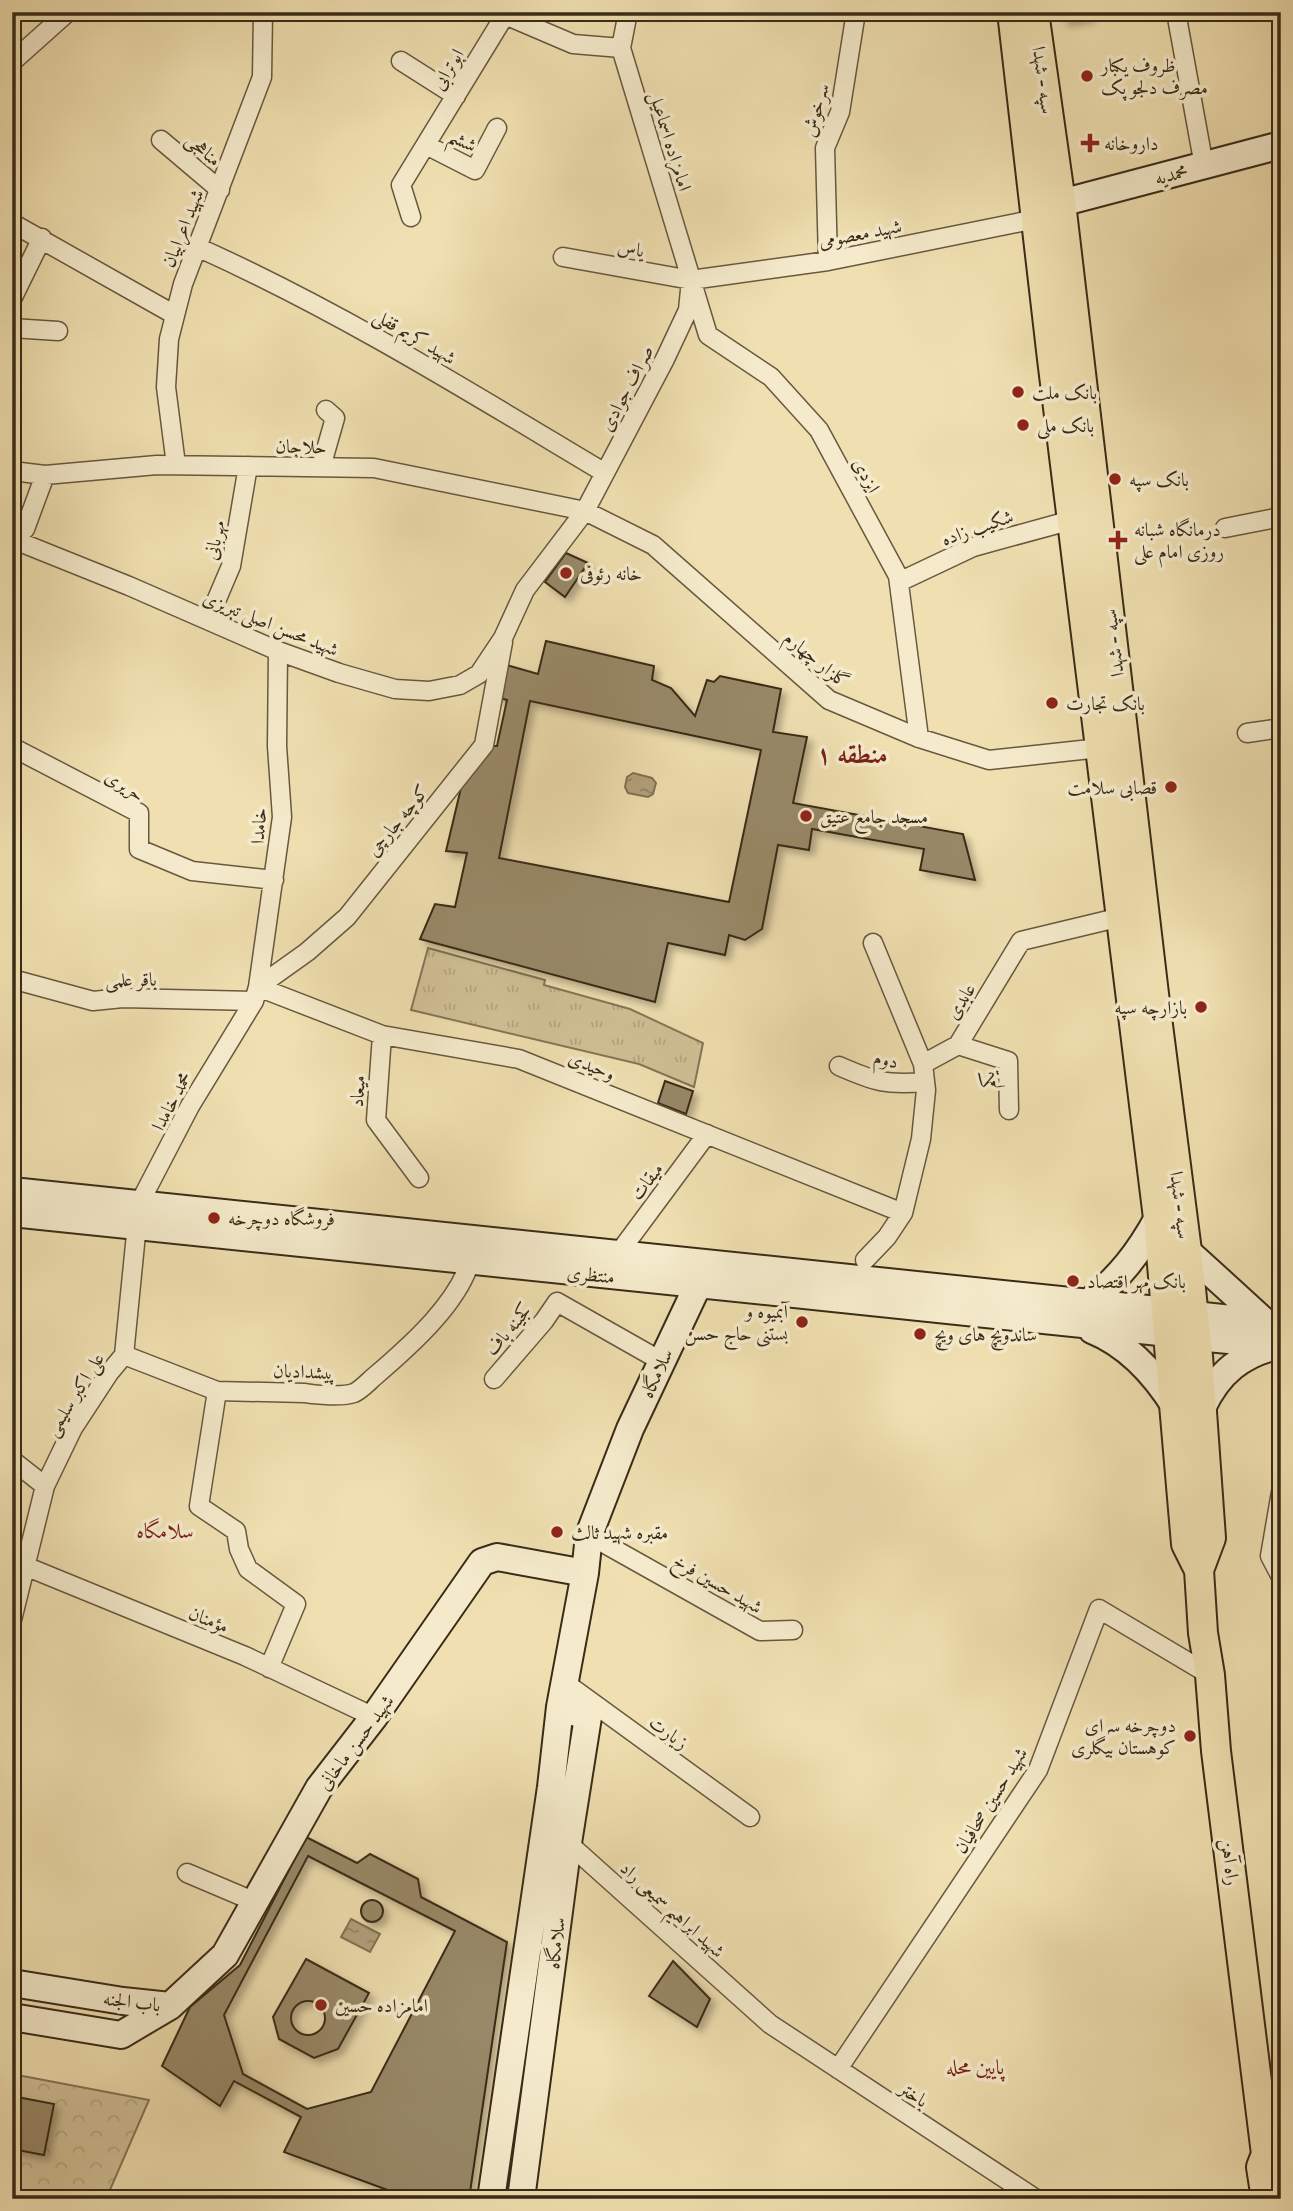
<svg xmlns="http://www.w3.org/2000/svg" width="1293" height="2211" font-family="'IM FELL English',Amiri,serif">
  <defs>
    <pattern id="grass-tufts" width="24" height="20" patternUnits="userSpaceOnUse" patternTransform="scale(1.75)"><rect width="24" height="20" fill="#d1c197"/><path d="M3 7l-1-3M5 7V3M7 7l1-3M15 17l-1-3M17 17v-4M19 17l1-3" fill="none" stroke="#b4a681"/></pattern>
    <pattern id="forest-crowns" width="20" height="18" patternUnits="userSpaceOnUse" patternTransform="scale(1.75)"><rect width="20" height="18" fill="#d1c197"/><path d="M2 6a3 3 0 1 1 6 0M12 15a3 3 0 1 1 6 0" fill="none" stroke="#b4a681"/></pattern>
    <pattern id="water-ripples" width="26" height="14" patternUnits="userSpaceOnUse" patternTransform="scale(1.75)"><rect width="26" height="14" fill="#b2a27d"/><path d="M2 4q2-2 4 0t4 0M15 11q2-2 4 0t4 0" fill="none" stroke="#928465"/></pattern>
    <filter id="shadow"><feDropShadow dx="5" dy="5" stdDeviation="3.5" flood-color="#0004"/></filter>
  </defs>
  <rect width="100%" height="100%" fill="#f0e0b1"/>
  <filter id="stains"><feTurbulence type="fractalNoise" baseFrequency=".00286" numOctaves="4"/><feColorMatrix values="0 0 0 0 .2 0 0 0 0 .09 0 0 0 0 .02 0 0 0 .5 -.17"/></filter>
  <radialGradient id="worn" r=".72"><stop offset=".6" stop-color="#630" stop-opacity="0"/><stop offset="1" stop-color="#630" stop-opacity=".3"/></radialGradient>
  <path fill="url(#grass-tufts)" stroke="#857658" stroke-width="2" d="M428 948 545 980 544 985 630 1009 703 1043 694 1087 639 1064 411 1010Z"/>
  <path fill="url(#forest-crowns)" stroke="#857658" stroke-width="2" d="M12 2074 149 2100 106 2199H12Z"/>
  <path fill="url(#water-ripples)" stroke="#827255" stroke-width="2" d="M633 773 652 778 656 783 653 794 648 797 628 793 625 787 627 777Z
    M351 1919 380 1934 370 1952 341 1937Z"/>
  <path fill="#988968" stroke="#392b18" stroke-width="2" fill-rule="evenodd" filter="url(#shadow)" d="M1063 12H1090V17L1063 21Z
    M566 553 588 563 565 597 545 582Z
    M546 641 654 666 652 680 671 688 695 716 707 680 714 682 720 676 781 689 773 732 807 737 793 803 963 834 975 880 920 870 924 849 812 829 809 850 778 845 762 929 745 940 729 935 725 955 668 943 655 1002 420 939 435 904 455 907 467 853 446 851 461 788 490 746H497L507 700 496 697 503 664 538 674ZM530 701 761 750 729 902 499 858Z
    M665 1081 693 1091 686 1114 658 1103Z
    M306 1837 357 1863 370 1854 418 1879 421 1897 507 1942 469 2199H412L284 2152 301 2117 234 2081 220 2106 162 2066 190 2007 240 1965ZM308 1856 455 1931 371 2092 307 2109 243 2074 224 2015Z
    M361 1911a11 11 0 1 1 22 0a11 11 0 1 1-22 0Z
    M306 1959 369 1993 338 2049 314 2058 279 2039 273 2017Z
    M673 1961 710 1999 697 2027 649 1996Z
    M291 2018a17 17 0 1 1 34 0a17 17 0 1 1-34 0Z
    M12 2096 54 2104 44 2155 12 2149Z"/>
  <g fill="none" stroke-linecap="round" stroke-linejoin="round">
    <defs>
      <path id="street" d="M628 12 621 48 708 335 771 377 819 430 898 576 919 738
        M1176 12 1204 166
        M401 61 456 96
        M12 62 68 12
        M161 140 220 190
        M426 145 475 170 497 128
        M411 217 401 185 505 15 573 44 621 48
        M12 223 175 315
        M197 247C340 311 471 393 605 473
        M563 257 691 280 828 261 1036 219
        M828 261 825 148 840 112 856 12
        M12 299 42 238
        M12 328 58 331
        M176 465 166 387 169 339 183 284 262 77 263 12
        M321 467 335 418 326 410
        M12 471 45 475 157 465 374 468 585 511 653 545 829 700 919 738 989 760 1100 748
        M1225 528 1281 517
        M12 535 25 529 45 475
        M12 539 129 586 278 651 339 673 395 689 429 691 460 685 479 674 503 638 525 590 585 511 665 359 688 310 691 280
        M899 582 973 547 1072 520
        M208 620 231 566 248 466
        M1247 733 1281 728
        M12 747 139 813V849L192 871 274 880
        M873 943 923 1064
        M12 979 93 1001 123 998 254 1001
        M258 987 382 1035 519 1059 903 1213
        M258 987 307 952 347 917 484 745 503 642
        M382 1035 376 1120 419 1178
        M958 1045 1008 1061 1009 1110
        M839 1066C875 1082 886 1085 925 1082
        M618 1254 707 1134
        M865 1260 887 1237 903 1213 921 1139 926 1090 923 1064 958 1045 1021 941 1121 917
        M124 1355 217 1391 305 1393C316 1395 343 1397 354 1393 361 1390 369 1381 375 1376 409 1347 464 1299 472 1253
        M494 1379 544 1321 557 1302 661 1361
        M217 1391 199 1506 236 1531 239 1549 248 1569 296 1604 269 1668
        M12 1460 45 1486
        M1281 1492 1270 1556 1281 1577
        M589 1535 760 1631 793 1630
        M25 1566 245 1656 374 1717
        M12 1620 45 1486 73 1428 109 1373 124 1355 139 1204 190 1106 254 1001 258 987 282 817 277 746 278 651
        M564 1682 750 1817
        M562 1842 568 1843 770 2024 1036 2199
        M187 1873 253 1901
        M838 2069 1038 1770 1099 1609 1210 1675"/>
      <path id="secondary" d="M1061 203 1281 145
        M12 1191 1167 1311
        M12 1213 1169 1333
        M1187 1251 1266 1323
        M1088 1303C1120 1277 1138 1254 1158 1218
        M1194 1315 1269 1323
        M1092 1330C1129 1345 1155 1374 1176 1408
        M1196 1337 1272 1344
        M1202 1408C1218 1373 1242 1353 1281 1345
        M12 1983 123 2001 170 2006
        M12 2017 121 2035 170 2006 225 1955 319 1788 374 1717 482 1562 497 1557 585 1573
        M491 2199 551 1787 560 1707 585 1573 589 1535 630 1429 698 1285
        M521 2199 568 1843 588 1717 560 1707"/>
      <path id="primary" d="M1012 12 1052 359 1158 1218 1186 1544 1199 1570 1203 1633 1210 1675 1216 1751 1266 2154 1261 2167 1266 2199
        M1034 12 1061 203 1154 994 1187 1251 1198 1356 1211 1538 1199 1570"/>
    </defs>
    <use href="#street" stroke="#67583e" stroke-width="21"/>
    <use href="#secondary" stroke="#392b18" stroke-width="30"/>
    <use href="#primary" stroke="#392b18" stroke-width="32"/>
    <use href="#street" stroke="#f5ebcc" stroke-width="18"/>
    <use href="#secondary" stroke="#f5ebcc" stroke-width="26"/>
    <use href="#primary" stroke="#f0e0b1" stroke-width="28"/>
  </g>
  <g fill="#8f2418" stroke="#f5ebcc" stroke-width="2.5">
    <circle cx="1087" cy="76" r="7"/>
    <path d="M1086.5 132.5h7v7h7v7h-7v7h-7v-7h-7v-7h7z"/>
    <circle cx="1018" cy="392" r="7"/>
    <circle cx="1023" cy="425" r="7"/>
    <circle cx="1115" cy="479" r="7"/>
    <path d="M1114.5 529.5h7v7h7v7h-7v7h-7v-7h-7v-7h7z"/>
    <circle cx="566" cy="573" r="7"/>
    <circle cx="1052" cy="703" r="7"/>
    <circle cx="1171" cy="787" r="7"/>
    <circle cx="806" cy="816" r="7"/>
    <circle cx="1201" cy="1007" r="7"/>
    <circle cx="214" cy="1218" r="7"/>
    <circle cx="1073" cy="1281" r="7"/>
    <circle cx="802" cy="1322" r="7"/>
    <circle cx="920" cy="1334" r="7"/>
    <circle cx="557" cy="1532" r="7"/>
    <circle cx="1190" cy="1736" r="7"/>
    <circle cx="321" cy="2005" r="7"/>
  </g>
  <g text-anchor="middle" stroke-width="7" stroke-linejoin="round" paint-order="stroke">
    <g font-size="19" fill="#392b18" stroke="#f5ebcc" text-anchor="start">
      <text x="1101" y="72">ظروف یکبار<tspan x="1101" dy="22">مصرف دلجو پک</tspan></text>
      <text x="1104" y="150">داروخانه</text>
      <text x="1032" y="399">بانک ملت</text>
      <text x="1037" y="432">بانک ملی</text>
      <text x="1129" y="486">بانک سپه</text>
      <text x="1134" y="536">درمانگاه شبانه<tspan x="1134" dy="22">روزی امام علی</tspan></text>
      <text x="580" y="580">خانه رئوفی</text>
      <text x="1066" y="710">بانک تجارت</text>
      <text x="1157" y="794" text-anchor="end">قصابی سلامت</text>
      <text x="820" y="823">مسجد جامع عتیق</text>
      <text x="1187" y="1014" text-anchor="end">بازارچه سپه</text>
      <text x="228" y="1225">فروشگاه دوچرخه</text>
      <text x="1087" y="1288">بانک مهر اقتصاد</text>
      <text x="788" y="1318" text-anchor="end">آبمیوه و<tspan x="788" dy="22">بستنی حاج حسن</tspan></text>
      <text x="934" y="1341">ساندویچ های ویچ</text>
      <text x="571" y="1539">مقبره شهید ثالث</text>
      <text x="1176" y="1732" text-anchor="end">دوچرخه سرای<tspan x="1176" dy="22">کوهستان بیگلری</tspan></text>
      <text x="335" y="2012">امامزاده حسین</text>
    </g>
    <g font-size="19" fill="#392b18" stroke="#f5ebcc">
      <text transform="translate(447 69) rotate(-59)" y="7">ابوترابی</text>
      <text transform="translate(1044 80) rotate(82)" y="7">سپه - شهدا</text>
      <text transform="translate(815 110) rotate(-74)" y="7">سرخوش</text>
      <text transform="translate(463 140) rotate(27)" y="7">ششم</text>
      <text transform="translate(671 141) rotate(73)" y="7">امامزاده اسماعیل</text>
      <text transform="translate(204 149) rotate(41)" y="7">مناهجی</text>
      <text transform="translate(1171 174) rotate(-15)" y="7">محمدیه</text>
      <text transform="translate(182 228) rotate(-68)" y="7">شهید اعرابیان</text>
      <text transform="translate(860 233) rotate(-11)" y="7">شهید معصومی</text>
      <text transform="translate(631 248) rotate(10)" y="7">یاس</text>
      <text transform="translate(415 336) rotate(30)" y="7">شهید کریم قفلی</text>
      <text transform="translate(626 388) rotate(-62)" y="7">صراف جوادی</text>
      <text transform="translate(301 446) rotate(1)" y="7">حلاجان</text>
      <text transform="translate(867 475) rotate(62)" y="7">ایزدی</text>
      <text transform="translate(977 527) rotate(-19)" y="7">شکیب زاده</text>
      <text transform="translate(214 540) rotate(-77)" y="7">مهربانی</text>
      <text transform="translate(271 623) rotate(22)" y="7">شهید محسن اصلی تبریزی</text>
      <text transform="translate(1113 643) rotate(-97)" y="7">سپه - شهدا</text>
      <text transform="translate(817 659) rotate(39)" y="7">گلزار چهارم</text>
      <text transform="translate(125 785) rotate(32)" y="7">حریری</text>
      <text transform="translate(397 820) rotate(-51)" y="7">کوچه جارچی</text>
      <text transform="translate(258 826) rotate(-86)" y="7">خامدا</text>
      <text transform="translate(131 979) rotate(-1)" y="7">باقر علمی</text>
      <text transform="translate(960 1001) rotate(-58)" y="7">عابدی</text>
      <text transform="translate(886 1059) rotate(12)" y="7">دوم</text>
      <text transform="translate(592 1065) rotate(22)" y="7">وحیدی</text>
      <text transform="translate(987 1080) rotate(-91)" y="7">یکم</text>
      <text transform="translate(357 1091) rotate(-86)" y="7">میعاد</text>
      <text transform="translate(171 1101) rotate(-62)" y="7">محمد خامدا</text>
      <text transform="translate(646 1181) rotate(-53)" y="7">میقات</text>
      <text transform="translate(1181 1205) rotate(83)" y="7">سپه - شهدا</text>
      <text transform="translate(591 1274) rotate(6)" y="7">منتظری</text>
      <text transform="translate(508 1329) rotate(-50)" y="7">کجینه باف</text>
      <text transform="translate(304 1371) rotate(2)" y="7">پیشدادیان</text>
      <text transform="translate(656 1373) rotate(-65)" y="7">سلامگاه</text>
      <text transform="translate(74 1394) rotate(-58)" y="7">علی اکبر سلیمی</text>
      <text transform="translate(718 1583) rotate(30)" y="7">شهید حسین فرخ</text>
      <text transform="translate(209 1619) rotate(22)" y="7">مؤمنان</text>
      <text transform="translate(669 1732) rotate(36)" y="7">زیارت</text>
      <text transform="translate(355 1742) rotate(-53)" y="7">شهید حسن ماخانی</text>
      <text transform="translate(990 1800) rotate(-58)" y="7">شهید حسین صحافیان</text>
      <text transform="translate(1231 1862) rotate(83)" y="7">راه آهن</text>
      <text transform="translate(673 1909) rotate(42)" y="7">شهید ابراهیم سمیعی راد</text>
      <text transform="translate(555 1943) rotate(-83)" y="7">سلامگاه</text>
      <text transform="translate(132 2001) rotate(7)" y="7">باب الجنه</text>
      <text transform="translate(914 2094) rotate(33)" y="7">باختر</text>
    </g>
    <g font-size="21" fill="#7a1f14" stroke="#f5ebcc">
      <text x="165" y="1538">سلامگاه</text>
      <text x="975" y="2074">پایین محله</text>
    </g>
    <g font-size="26" font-weight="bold" fill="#7a1f14" stroke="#f5ebcc">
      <text x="852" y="763">منطقه ۱</text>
    </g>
  </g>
  <rect width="1293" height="2211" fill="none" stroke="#f0e0b1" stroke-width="42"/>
  <rect x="14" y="14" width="1265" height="2183" fill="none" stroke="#392b18" stroke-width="3.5"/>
  <rect x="21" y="21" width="1251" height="2169" fill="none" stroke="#392b18" stroke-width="2"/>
  <rect width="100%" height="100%" filter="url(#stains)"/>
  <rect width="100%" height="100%" fill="url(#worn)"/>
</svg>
